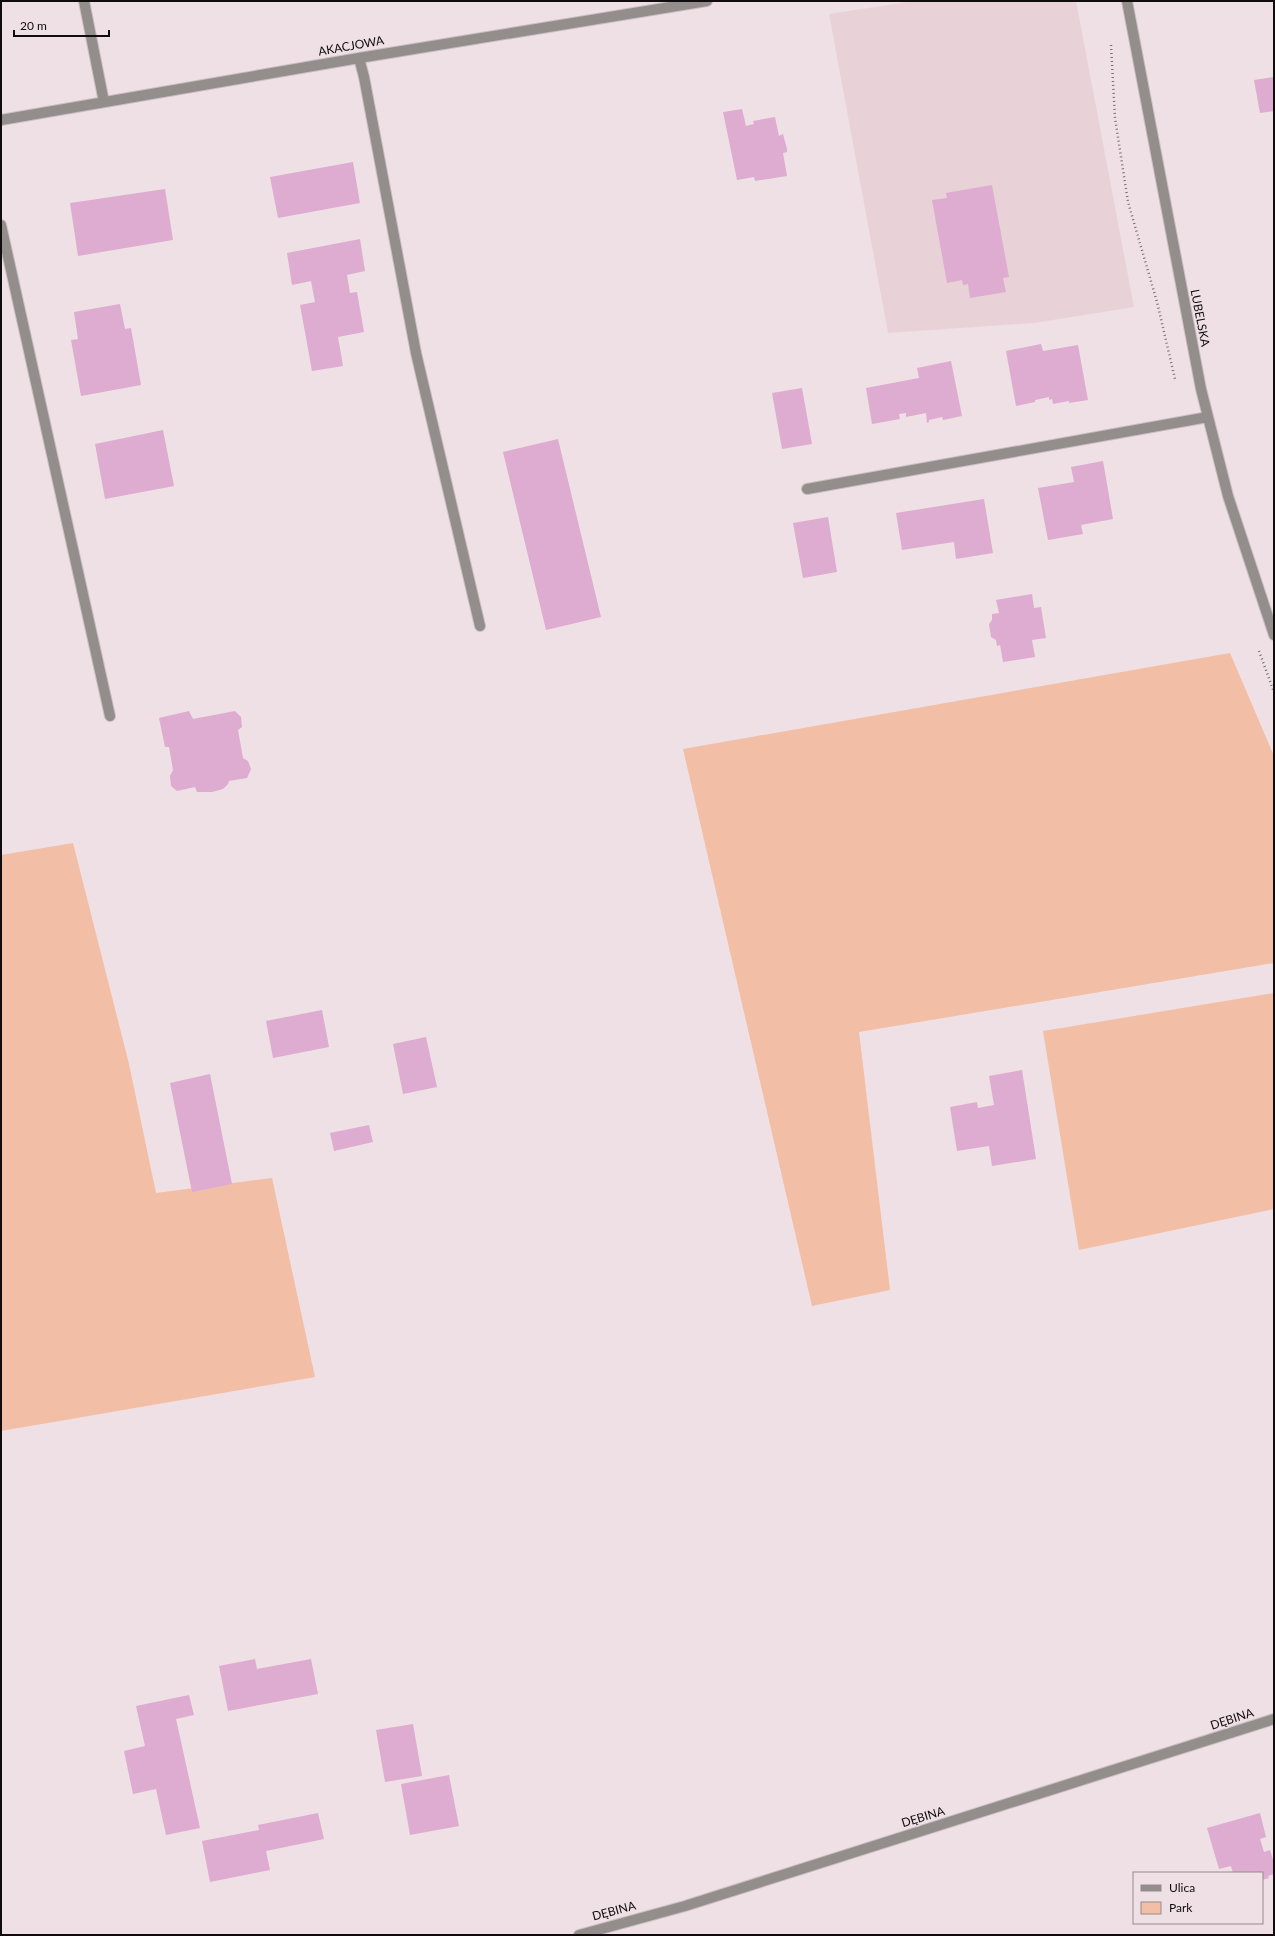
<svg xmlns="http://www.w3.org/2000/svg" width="1275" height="1936" font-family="Lato,sans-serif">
  <rect width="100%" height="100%" fill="#eee0e4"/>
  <path fill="#e8d2d8" d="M914 1H1076L1134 307 1034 323 888 333 829 14Z"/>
  <path fill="#f2bfa6" d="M1230 653 1274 756V963L859 1032 890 1290 812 1306 683 749Z
    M73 843 129 1064 156 1193 272 1178 315 1377 1 1431V855Z
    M1274 993V1209L1079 1250 1043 1031Z"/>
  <path fill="#ddacd0" d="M1274 77V111L1260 113 1254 80Z
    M742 109 746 126 754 124 753 121 775 117 779 136 783 134 787 149V152L783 153 787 176 755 181 754 177 737 180 723 112Z
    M353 162 360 203 278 218 270 177Z
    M992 185 1009 277 1003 278 1006 292 970 298 968 284 963 285 962 280 947 283 932 200 947 198 946 193Z
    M165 189 173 240 78 256 70 203Z
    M360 239 365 271 347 275 350 293 357 292 364 332 338 337 343 366 312 371 300 305 315 302 311 281 292 285 287 253Z
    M120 304 125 329 131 328 141 385 81 396 71 340 78 339 74 312Z
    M1041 344 1043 351 1078 345 1088 400 1069 403V401L1053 404 1052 399 1049 400V397L1035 400V402L1016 406 1006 351Z
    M951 361 962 416 943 420 942 417 929 420V422L927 423 926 413 906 417V413L899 414 900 419 872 424 866 388 919 378 917 368Z
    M802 388 812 444 782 449 772 393Z
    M163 430 174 486 105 499 95 444Z
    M558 439 601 617 546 630 503 452Z
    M1103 461 1113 519 1081 525 1083 534 1048 540 1038 488 1074 482 1071 467Z
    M984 499 993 553 956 559 954 542 902 550 896 513Z
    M828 517 837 572 803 578 793 523Z
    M1032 594 1034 608 1041 607 1046 638 1032 640 1035 657 1003 662 1000 645 997 646 996 640 991 637 989 624 992 620V614L999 613 996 600Z
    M189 711 193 719 235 711 241 717 242 727 238 730 243 758 248 761 251 769 247 778 229 781 228 784 223 789 212 792H197L195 787 177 791 171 786 170 776 173 770 169 747H165L159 718Z
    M322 1010 329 1047 273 1058 266 1021Z
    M426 1037 437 1087 403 1094 393 1044Z
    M1022 1070 1036 1159 992 1166 989 1146 957 1151 950 1107 977 1102 978 1108 994 1105 989 1076Z
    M210 1074 232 1184 192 1192 170 1083Z
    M369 1125 373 1142 334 1151 330 1133Z
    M255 1659 257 1669 311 1659 318 1694 228 1711 219 1666Z
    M189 1695 194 1715 176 1719 200 1828 166 1835 156 1789 133 1794 124 1751 145 1746 136 1706Z
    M413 1724 422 1776 385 1782 376 1730Z
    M449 1775 459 1826 410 1835 401 1784Z
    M318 1813 324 1839 266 1851 270 1870 210 1882 202 1841 259 1830 258 1825Z
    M1260 1813 1266 1837 1260 1839 1264 1852 1270 1850 1274 1863V1874L1268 1876 1269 1878 1262 1880V1873H1233L1231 1866 1219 1869 1207 1828Z"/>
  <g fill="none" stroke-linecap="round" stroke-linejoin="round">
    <defs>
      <path id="minor" d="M84 1 104 102
        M1127 1 1201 389 1228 496 1274 635
        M359 58 364 77 416 353 480 626
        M1 120 359 58 707 1
        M1 225 110 716
        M807 489 1208 417
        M579 1935 685 1906 1274 1719"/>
    </defs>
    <use href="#minor" stroke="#cabec2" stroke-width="12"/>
    <path stroke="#7a7174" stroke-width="2.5" stroke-dasharray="1 3" stroke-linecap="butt" d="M1111 45 1115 118 1128 202 1157 302 1175 379
      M1259 651 1274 692"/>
    <use href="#minor" stroke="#938d8c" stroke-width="10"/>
  </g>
  <g text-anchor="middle" stroke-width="3" stroke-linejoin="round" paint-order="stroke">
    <g font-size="12" fill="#100c0d" stroke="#eee0e4">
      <text transform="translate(351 46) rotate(-10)" y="4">AKACJOWA</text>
      <text transform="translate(1200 318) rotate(79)" y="4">LUBELSKA</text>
      <text transform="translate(1232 1719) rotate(-18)" y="4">DĘBINA</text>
      <text transform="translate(923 1817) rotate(-17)" y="4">DĘBINA</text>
      <text transform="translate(614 1911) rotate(-15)" y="4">DĘBINA</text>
    </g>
  </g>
  <rect width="1275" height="1936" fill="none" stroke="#100c0d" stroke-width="4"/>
  <rect x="1133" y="1872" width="130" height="52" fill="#eee0e4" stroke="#958b8e"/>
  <rect x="1141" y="1885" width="20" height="6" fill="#938d8c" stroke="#958b8e"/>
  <text x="1169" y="1892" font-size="12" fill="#100c0d">Ulica</text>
  <rect x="1141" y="1902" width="20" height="12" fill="#f2bfa6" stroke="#958b8e"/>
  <text x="1169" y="1912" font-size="12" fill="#100c0d">Park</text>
  <path d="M14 30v6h95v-6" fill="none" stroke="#100c0d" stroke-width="2"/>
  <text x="20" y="30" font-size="12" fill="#100c0d" stroke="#eee0e4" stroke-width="3" paint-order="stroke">20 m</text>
</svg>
